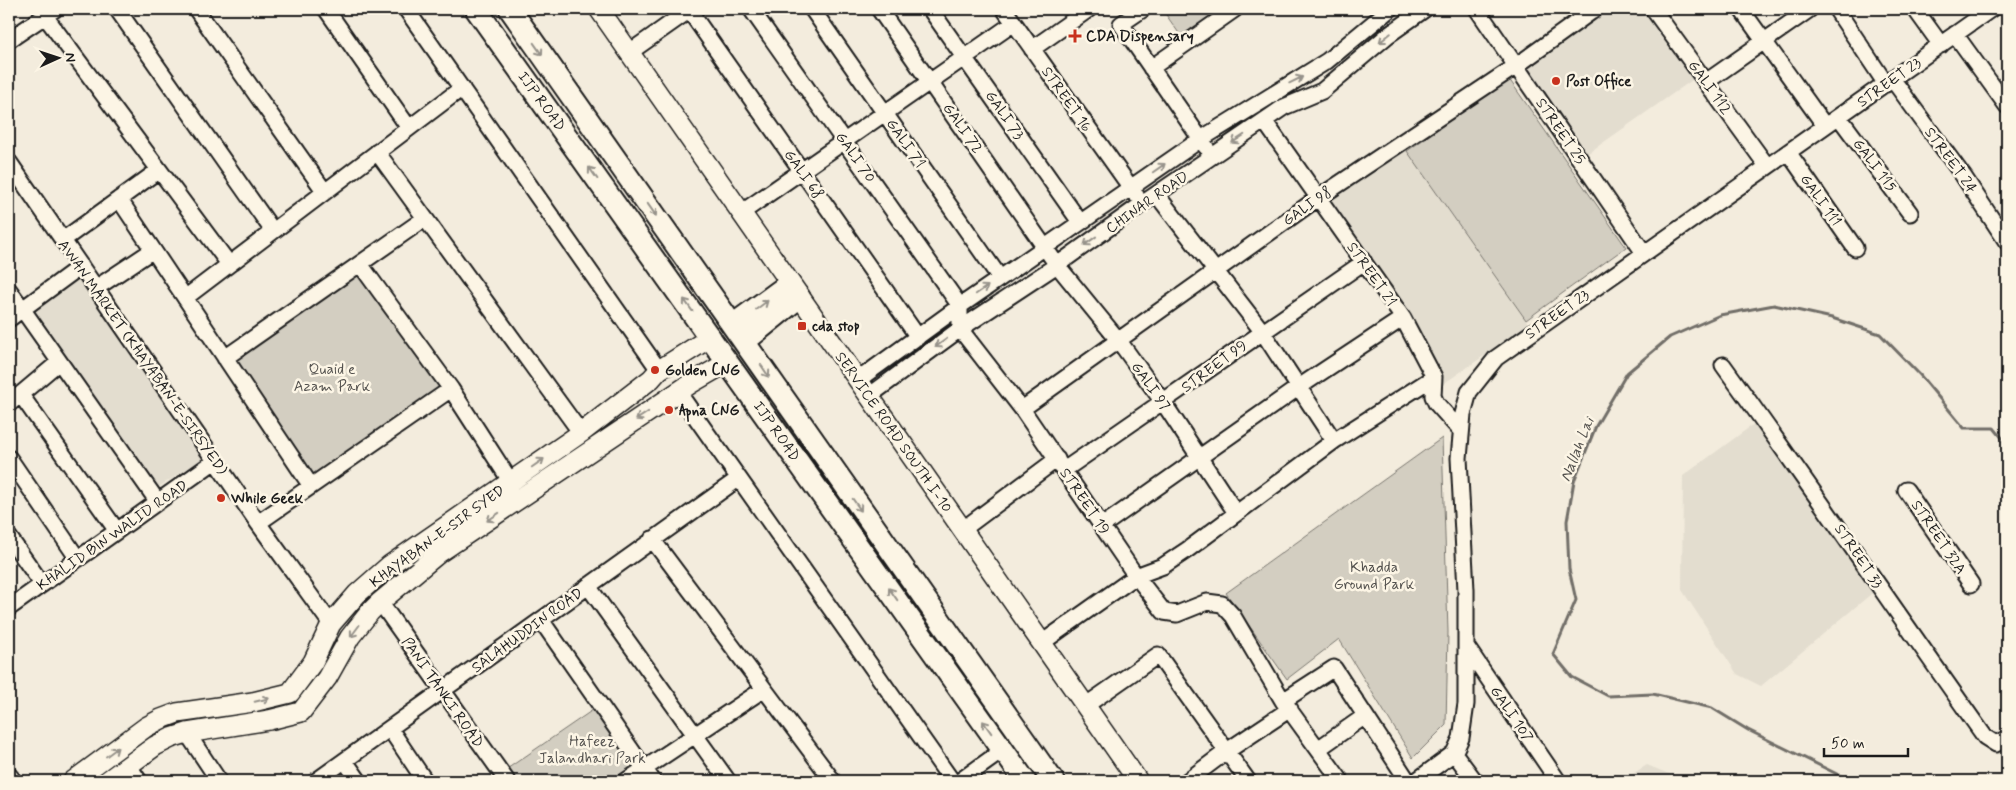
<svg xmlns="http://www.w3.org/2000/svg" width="2016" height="790" font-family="Mynerve,sans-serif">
  <rect width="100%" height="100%" fill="#f3ecdd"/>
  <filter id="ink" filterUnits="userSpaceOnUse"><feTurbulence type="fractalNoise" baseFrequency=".02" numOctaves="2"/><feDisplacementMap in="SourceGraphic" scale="10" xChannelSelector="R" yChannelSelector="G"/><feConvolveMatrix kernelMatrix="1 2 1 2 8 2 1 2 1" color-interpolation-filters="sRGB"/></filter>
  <g filter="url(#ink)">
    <path fill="#e3ddcf" d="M1600 9H1649L1698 76 1584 156 1521 67Z
      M1404 146 1529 325 1443 384 1319 203Z
      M81 277 206 457 157 488 31 312Z
      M1758 421 1877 589 1761 686 1737 674 1682 590 1683 476Z
      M1647 765 1686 781H1621Z"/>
    <path fill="#d3cec1" stroke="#78756e" d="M1162 9H1225L1183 39Z
      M1509 79 1626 247 1526 320 1407 151Z
      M360 264 451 389 311 486 225 358Z
      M1442 438 1448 632 1446 725 1413 758 1339 639 1287 679 1226 593Z
      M600 705 644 769 626 781H507L501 773Z"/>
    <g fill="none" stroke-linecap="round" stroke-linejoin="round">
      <path stroke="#716e68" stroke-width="3" d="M1851 781 1748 730 1712 708 1653 694 1608 696 1572 677 1553 654 1576 600 1569 569 1567 521 1574 481 1596 426 1627 373 1670 337 1720 315 1774 305 1832 318 1880 334 1920 375 1964 428H1994L2007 444"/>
      <defs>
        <path id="minor" d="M117 9 273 231
          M196 9 325 192
          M326 9 409 128
          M406 9 659 370
          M751 9 960 306V329L1022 409 1136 576 1164 612 1177 614 1207 602 1222 604 1233 616 1283 701 1341 781
          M812 9 1000 278
          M879 9 1057 265 1119 341 1163 402 1236 513
          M930 9 1080 222
          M1004 9 1136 195
          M1143 9 1121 24 1206 147
          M1477 9 1644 253
          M1653 9 1767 166
          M1741 9 1825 126
          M1836 9 1886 84
          M1915 9 1941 45
          M689 10 918 337
          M45 16 229 264
          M1955 34 2007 106
          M9 40 55 9
          M1032 49 1089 9
          M630 52 691 9
          M1151 68 1235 9
          M1893 80 1964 177 2007 242
          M1706 82 1810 9
          M1839 117 1910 213
          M1265 122 1403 318 1434 377 1433 396 1436 403 1461 431
          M377 152 581 433
          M1788 152 1855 248
          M9 162 258 523 331 624
          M1157 195 1262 331 1334 441
          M119 199 311 486
          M741 213 1014 23
          M63 240 159 170
          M360 264 451 389 511 482
          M96 288 153 250
          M9 290 158 502
          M185 298 462 88
          M9 319 81 266
          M225 358 424 219
          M1723 365C1812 488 1897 613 1985 737L1996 744 2007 738
          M858 380 960 306 1201 139 1327 61 1390 9
          M678 392 952 781
          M21 395 117 531
          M869 396 960 329 1057 265 1142 204 1284 107 1322 91 1387 36 1425 9
          M9 404 59 362
          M1022 409 1318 198 1516 66 1595 9
          M9 458 78 559
          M1064 470 1364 262
          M1906 490 1971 584
          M258 523 451 389
          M1102 526 1299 387 1403 318
          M962 530 1057 459
          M9 537 42 584
          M652 539 833 781
          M588 586 728 781
          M380 602 507 781
          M9 608 215 461
          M541 620 653 781
          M1043 642 1136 576 1163 566 1187 550 1334 441 1434 377
          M1466 646 1558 781
          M1283 701 1334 668 1408 781
          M1085 706 1158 655 1248 781
          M390 729 425 781
          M187 733 219 781
          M1318 749 1365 716
          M1454 753 1475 781
          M345 761 359 781
          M128 765 139 781
          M9 775 14 781
          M316 781 738 479
          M626 781 764 689
          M960 781 1003 750
          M1187 781 1227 751 1290 709
          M1416 781 1454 753 1461 738 1466 704V590L1459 458 1463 414 1469 392 1496 358 1991 9"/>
        <path id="major" d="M599 9 1138 781
          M73 781 146 727 161 719 177 713 253 702 290 693 313 662 331 624 357 594 390 565 581 433 651 379 659 370 711 337
          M107 781 155 746 171 738 187 733 269 720 301 712 327 678 350 637 370 612 380 602 440 552 690 384 728 362"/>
        <path id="highway" d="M476 9 1025 781
          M510 9 1053 781
          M733 325 789 284
          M745 341 799 297"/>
      </defs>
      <use href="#minor" stroke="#1c1c1c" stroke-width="19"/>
      <use href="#major" stroke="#1c1c1c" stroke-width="22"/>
      <use href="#highway" stroke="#1c1c1c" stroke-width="25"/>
      <use href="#minor" stroke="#fcf5e5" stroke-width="15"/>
      <use href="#major" stroke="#fcf5e5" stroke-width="19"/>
      <use href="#highway" stroke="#fcf5e5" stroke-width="21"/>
    </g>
    <defs><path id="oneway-shaft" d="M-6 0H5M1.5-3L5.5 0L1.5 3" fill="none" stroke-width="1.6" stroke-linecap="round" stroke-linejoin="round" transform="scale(1.25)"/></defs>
    <g stroke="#97938b">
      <use href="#oneway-shaft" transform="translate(1385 38) rotate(141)"/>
      <use href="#oneway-shaft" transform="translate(538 49) rotate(55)"/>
      <use href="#oneway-shaft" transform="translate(1296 80) rotate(-26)"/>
      <use href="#oneway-shaft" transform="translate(1238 139) rotate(147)"/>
      <use href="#oneway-shaft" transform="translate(1159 168) rotate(-35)"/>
      <use href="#oneway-shaft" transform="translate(593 173) rotate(-126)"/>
      <use href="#oneway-shaft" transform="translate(652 210) rotate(55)"/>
      <use href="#oneway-shaft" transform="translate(1090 241) rotate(144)"/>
      <use href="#oneway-shaft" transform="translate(982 290) rotate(-35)"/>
      <use href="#oneway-shaft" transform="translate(688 305) rotate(-126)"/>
      <use href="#oneway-shaft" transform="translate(762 305) rotate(-37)"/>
      <use href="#oneway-shaft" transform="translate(941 343) rotate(144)"/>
      <use href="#oneway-shaft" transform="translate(765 371) rotate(56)"/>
      <use href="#oneway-shaft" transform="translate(642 416) rotate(146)"/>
      <use href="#oneway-shaft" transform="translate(538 463) rotate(-35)"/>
      <use href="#oneway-shaft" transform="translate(857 505) rotate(55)"/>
      <use href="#oneway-shaft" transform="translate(493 517) rotate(146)"/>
      <use href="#oneway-shaft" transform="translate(893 594) rotate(-125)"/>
      <use href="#oneway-shaft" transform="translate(355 631) rotate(127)"/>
      <use href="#oneway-shaft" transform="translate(262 700) rotate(-13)"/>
      <use href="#oneway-shaft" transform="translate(987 727) rotate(-125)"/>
      <use href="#oneway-shaft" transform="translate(112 752) rotate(-37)"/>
    </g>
  </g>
  <g fill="#c8321e" stroke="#fcf5e5" stroke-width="2">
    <path d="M1072.5 28.5h5v5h5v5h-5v5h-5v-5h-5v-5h5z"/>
    <circle cx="1556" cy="81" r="5"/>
    <rect x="797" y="321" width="10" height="10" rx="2.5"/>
    <circle cx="655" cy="370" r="5"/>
    <circle cx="669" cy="410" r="5"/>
    <circle cx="221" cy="498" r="5"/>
  </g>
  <g text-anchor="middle" stroke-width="5" stroke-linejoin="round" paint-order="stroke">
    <g font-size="15" font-weight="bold" fill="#1c1c1c" stroke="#fcf5e5" text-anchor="start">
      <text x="1086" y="41">CDA Dispensary</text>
      <text x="1566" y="86">Post Office</text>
      <text x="812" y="331">cda stop</text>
      <text x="665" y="375">Golden CNG</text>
      <text x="679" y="415">Apna CNG</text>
      <text x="231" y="503">While Geek</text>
    </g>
    <g font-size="15" fill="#1c1c1c" stroke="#fcf5e5">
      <text transform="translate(1889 82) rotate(-35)" y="5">STREET 23</text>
      <text transform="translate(1710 87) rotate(54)" y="5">GALI 112</text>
      <text transform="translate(1067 99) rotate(55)" y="5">STREET 16</text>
      <text transform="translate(542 101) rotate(54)" y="5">IJP ROAD</text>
      <text transform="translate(1005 115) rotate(55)" y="5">GALI 73</text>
      <text transform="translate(963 128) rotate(55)" y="5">GALI 72</text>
      <text transform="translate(1561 131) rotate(56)" y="5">STREET 25</text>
      <text transform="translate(906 143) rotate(55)" y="5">GALI 71</text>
      <text transform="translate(856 157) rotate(55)" y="5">GALI 70</text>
      <text transform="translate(1951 160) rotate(54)" y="5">STREET 24</text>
      <text transform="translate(1875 165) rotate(53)" y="5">GALI 115</text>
      <text transform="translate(804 174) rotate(55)" y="5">GALI 68</text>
      <text transform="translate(1821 200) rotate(55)" y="5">GALI 111</text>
      <text transform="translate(1147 202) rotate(-35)" y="5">CHINAR ROAD</text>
      <text transform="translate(1307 206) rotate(-35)" y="5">GALI 98</text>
      <text transform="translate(1372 274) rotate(55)" y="5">STREET 21</text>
      <text transform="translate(1557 314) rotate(-35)" y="5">STREET 23</text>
      <text transform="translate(143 357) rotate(55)" y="5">AWAN MARKET (KHAYABAN-E-SIRSYED)</text>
      <text transform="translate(1214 366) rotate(-36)" y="5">STREET 99</text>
      <text transform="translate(1151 386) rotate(55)" y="5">GALI 97</text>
      <text transform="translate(777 431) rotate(55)" y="5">IJP ROAD</text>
      <text transform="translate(894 432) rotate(55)" y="5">SERVICE ROAD SOUTH I-10</text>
      <text transform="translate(1085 501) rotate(56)" y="5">STREET 19</text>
      <text transform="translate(112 535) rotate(-35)" y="5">KHALID BIN WALID ROAD</text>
      <text transform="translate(437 536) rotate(-36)" y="5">KHAYABAN-E-SIR SYED</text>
      <text transform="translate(1939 537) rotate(56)" y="5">STREET 32A</text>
      <text transform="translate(1859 556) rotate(56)" y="5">STREET 33</text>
      <text transform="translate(527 630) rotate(-36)" y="5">SALAHUDDIN ROAD</text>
      <text transform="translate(443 692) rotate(55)" y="5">PANI TANKI ROAD</text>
      <text transform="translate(1512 714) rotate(56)" y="5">GALI 107</text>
    </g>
    <g font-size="15" fill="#53514e" stroke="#fcf5e5">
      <text x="332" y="374">Quaid e<tspan x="332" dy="17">Azam Park</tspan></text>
      <text x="1374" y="572">Khadda<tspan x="1374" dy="17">Ground Park</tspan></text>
      <text x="592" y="746">Hafeez<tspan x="592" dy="17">Jalandhari Park</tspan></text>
    </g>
    <g font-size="16" font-style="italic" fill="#55534f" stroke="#fcf5e5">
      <text transform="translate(1576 449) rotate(-68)" y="6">Nallah Lai</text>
    </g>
  </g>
  <rect width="2016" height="790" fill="none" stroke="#fcf5e5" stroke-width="30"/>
  <rect x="15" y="15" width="1986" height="760" fill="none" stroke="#1c1c1c" stroke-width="2" filter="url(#ink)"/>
  <g transform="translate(58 58) rotate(87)" stroke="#fcf5e5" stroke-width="4" paint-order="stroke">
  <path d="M0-4L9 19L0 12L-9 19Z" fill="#1c1c1c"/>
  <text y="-8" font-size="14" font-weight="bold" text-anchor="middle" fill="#1c1c1c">N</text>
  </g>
  <path d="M1824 748v8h84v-8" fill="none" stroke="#1c1c1c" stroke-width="2.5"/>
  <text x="1831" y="748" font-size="15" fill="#1c1c1c" stroke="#fcf5e5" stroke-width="4" paint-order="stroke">50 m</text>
</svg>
